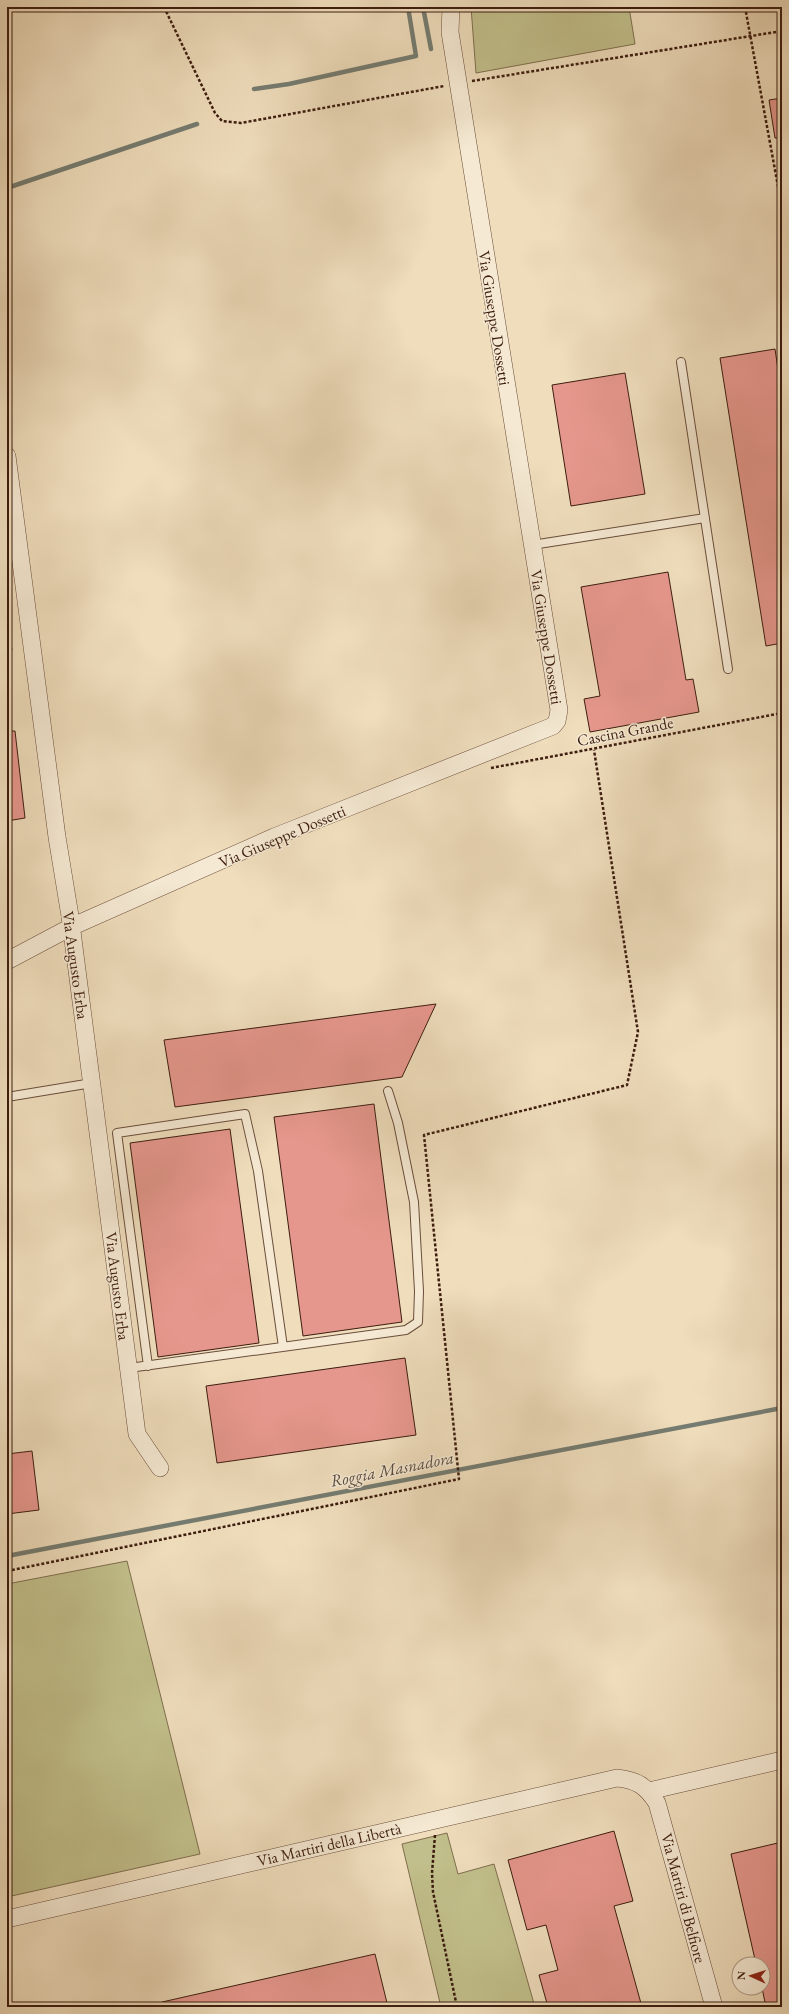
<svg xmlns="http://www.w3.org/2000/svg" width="789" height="2014" font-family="'EB Garamond',serif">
  <rect width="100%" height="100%" fill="#efddbc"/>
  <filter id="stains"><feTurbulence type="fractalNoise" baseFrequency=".005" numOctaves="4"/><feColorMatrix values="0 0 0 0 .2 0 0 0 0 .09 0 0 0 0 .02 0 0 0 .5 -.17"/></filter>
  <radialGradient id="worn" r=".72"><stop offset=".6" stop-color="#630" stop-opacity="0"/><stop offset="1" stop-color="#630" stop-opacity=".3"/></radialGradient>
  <path fill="#c1bf8b" stroke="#7f6e4e" d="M471 7H629L635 44 476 73Z
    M127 1561 200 1854 7 1897V1584Z
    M447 1833 458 1874 494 1864 535 2007H441L402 1844Z"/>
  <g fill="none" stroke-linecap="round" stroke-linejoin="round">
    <path stroke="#757c71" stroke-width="4.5" d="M423 7 431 49
      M254 89 289 84 416 56 408 7
      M7 188 197 124
      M7 1556 782 1408"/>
  </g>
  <path fill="#e6978d" stroke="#3d1d10" d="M782 98V138H775L769 100Z
    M775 349 782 396V643L766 646 720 358Z
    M625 373 645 494 571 506 552 385Z
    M668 572 686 680 693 679 699 712 590 732 584 699 600 696 581 587Z
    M7 731H15L25 818 7 821Z
    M436 1004 402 1077 175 1107 164 1040Z
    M374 1104 402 1322 303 1336 274 1117Z
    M230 1129 259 1343 158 1357 130 1143Z
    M405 1358 416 1435 217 1463 206 1386Z
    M32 1451 39 1510 7 1514V1454Z
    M614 1831 633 1901 614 1906 642 2007H548L539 1975 558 1970 546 1925 527 1930 508 1860Z
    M782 1842V2007H766L762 1988H763V1964H756L731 1854Z
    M375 1954 388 2007H163L162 2002Z"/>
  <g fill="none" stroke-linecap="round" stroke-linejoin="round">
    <defs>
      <path id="service" d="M681 362 728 669
        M532 545 705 518
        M7 1097 92 1083
        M148 1366 117 1133 245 1114 258 1171 283 1347
        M129 1368 406 1330 418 1322 419 1291 414 1202 398 1123 388 1091"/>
      <path id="minor" d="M7 456 57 837 70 916 137 1434 160 1468
        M7 961 71 927 274 837 553 726 557 721 559 710 450 32 451 7
        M649 1791 782 1760
        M7 1919 617 1778C637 1780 646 1786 657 1803L714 2007"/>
    </defs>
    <use href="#service" stroke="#6a4d3b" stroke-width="10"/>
    <use href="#minor" stroke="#6a4d3b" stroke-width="18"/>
    <path stroke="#3d1d10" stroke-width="2.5" stroke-dasharray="3 2" stroke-linecap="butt" d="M164 7 215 113 222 121 241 123 444 86
      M745 7 782 208
      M472 81 782 31
      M7 646 12 650
      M491 768 782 713
      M7 1571 459 1479 424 1135 627 1085 638 1032 594 750
      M435 1835 432 1873 433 1892 457 2007"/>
    <use href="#service" stroke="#f5e9d3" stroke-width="8"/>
    <use href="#minor" stroke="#f5e9d3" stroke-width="17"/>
  </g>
  <g text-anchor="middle" stroke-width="3" stroke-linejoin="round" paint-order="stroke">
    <g font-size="16" fill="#3d1d10" stroke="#f5e9d3">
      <text transform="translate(495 318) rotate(81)" y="6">Via Giuseppe Dossetti</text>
      <text transform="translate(547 637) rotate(81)" y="6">Via Giuseppe Dossetti</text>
      <text transform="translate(625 731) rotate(-11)" y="6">Cascina Grande</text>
      <text transform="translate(282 836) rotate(-23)" y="6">Via Giuseppe Dossetti</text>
      <text transform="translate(76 965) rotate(82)" y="6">Via Augusto Erba</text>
      <text transform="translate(118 1286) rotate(83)" y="6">Via Augusto Erba</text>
      <text transform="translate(329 1844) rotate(-13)" y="6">Via Martiri della Libertà</text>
      <text transform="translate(684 1898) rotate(75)" y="6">Via Martiri di Belfiore</text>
    </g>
    <g font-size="17" font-style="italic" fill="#594c41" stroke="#f5e9d3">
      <text transform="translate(392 1469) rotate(-11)" y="6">Roggia Masnadora</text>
    </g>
  </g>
  <rect width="789" height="2014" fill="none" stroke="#efddbc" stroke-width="24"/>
  <rect x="8" y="8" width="773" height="1998" fill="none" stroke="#3d1d10" stroke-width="2"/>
  <rect x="12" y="12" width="765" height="1990" fill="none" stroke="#3d1d10"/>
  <g transform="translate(751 1976) rotate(273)"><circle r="19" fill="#f5e9d3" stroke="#ab9785"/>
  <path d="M0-3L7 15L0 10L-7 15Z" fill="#8f2418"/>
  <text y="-6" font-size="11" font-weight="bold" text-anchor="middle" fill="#3d1d10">N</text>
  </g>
  <rect width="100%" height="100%" filter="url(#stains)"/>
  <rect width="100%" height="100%" fill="url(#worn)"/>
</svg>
